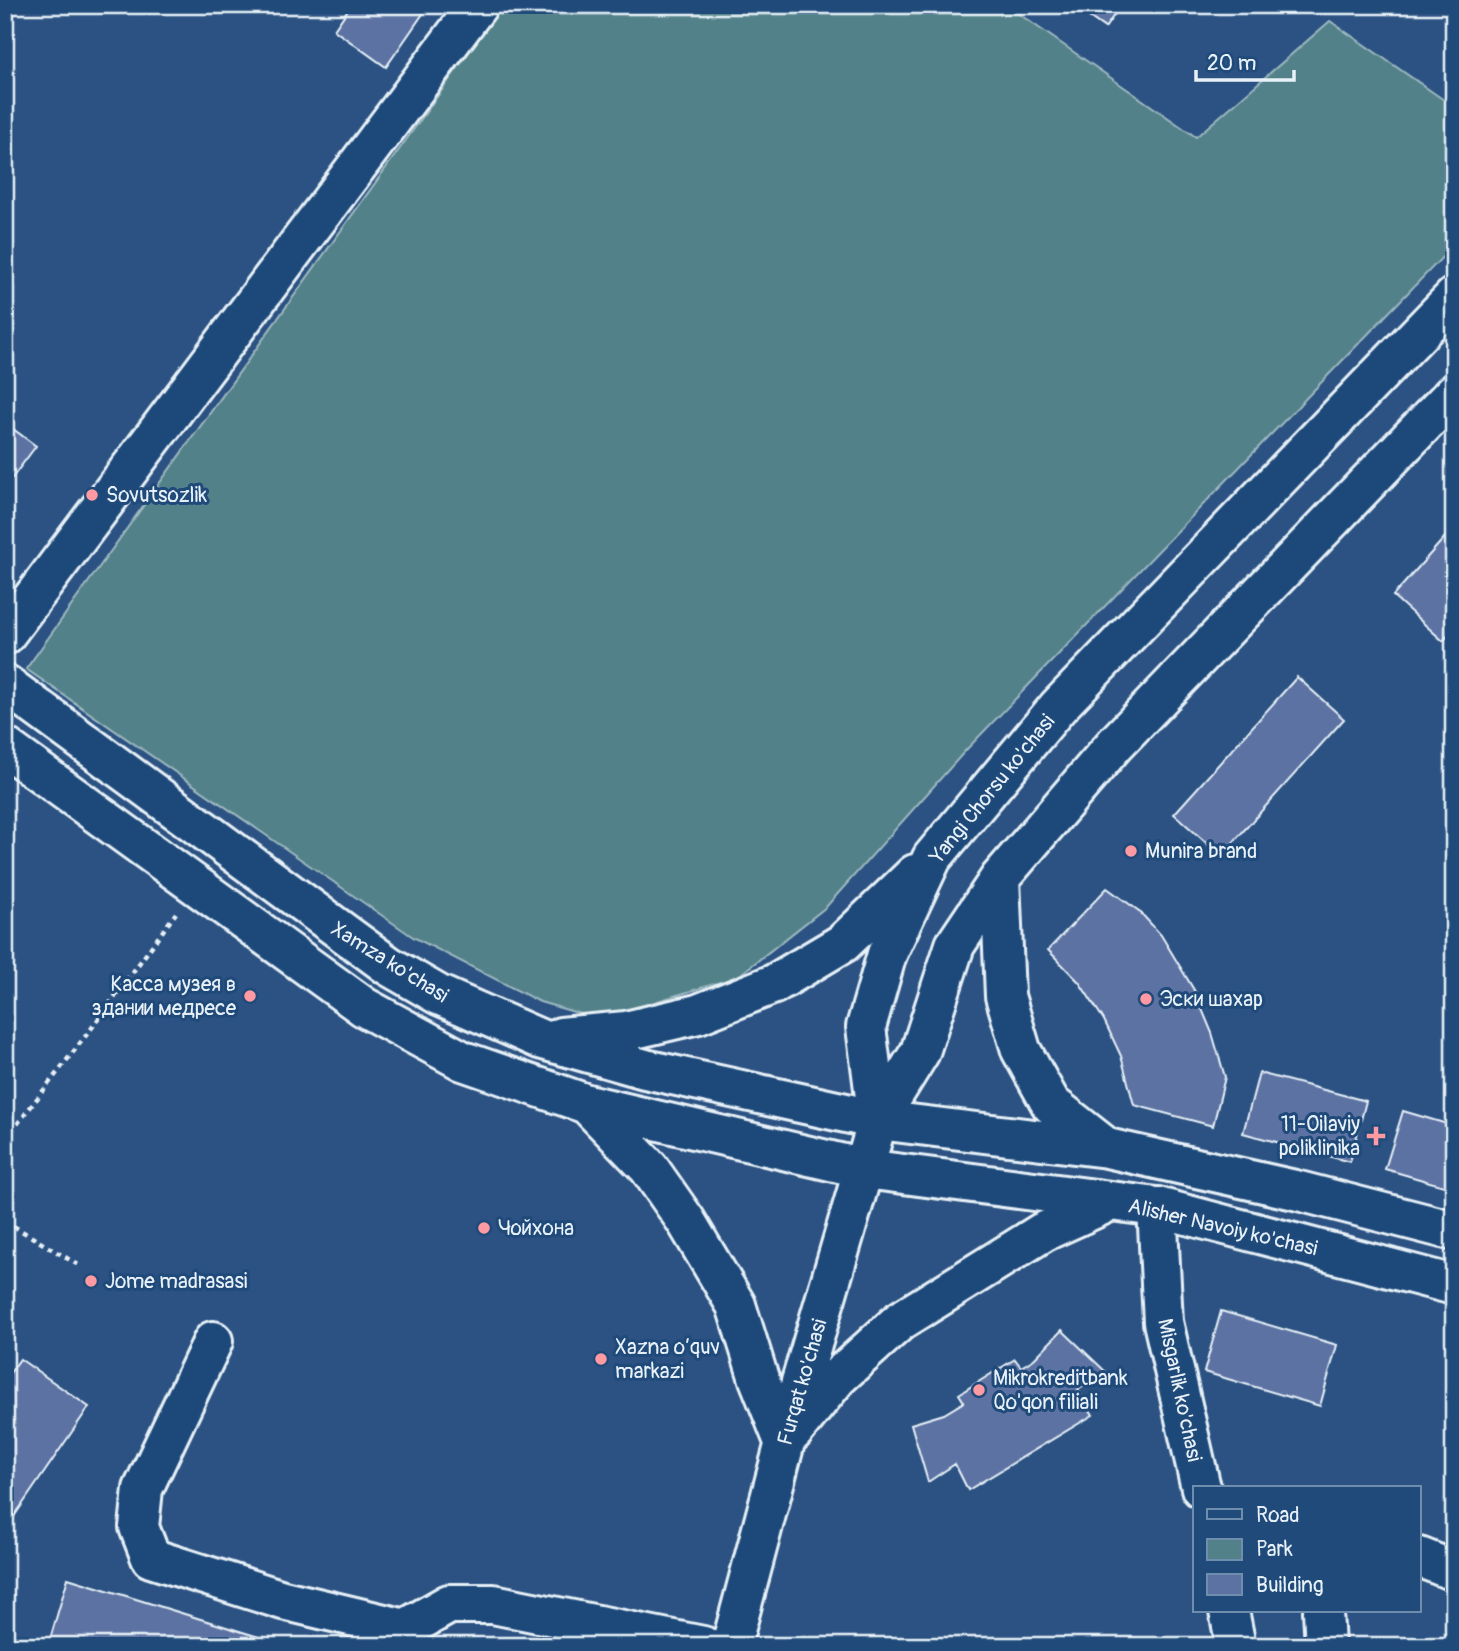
<svg xmlns="http://www.w3.org/2000/svg" width="1459" height="1651" font-family="Pangolin,sans-serif">
  <rect width="100%" height="100%" fill="#2b5282"/>
  <filter id="ink" filterUnits="userSpaceOnUse"><feTurbulence type="fractalNoise" baseFrequency=".0143" numOctaves="2"/><feDisplacementMap in="SourceGraphic" scale="14" xChannelSelector="R" yChannelSelector="G"/><feConvolveMatrix kernelMatrix="1 2 1 2 8 2 1 2 1" color-interpolation-filters="sRGB"/></filter>
  <g filter="url(#ink)">
    <path fill="#538189" stroke="#9eb9c0" stroke-width="2" d="M503 5H1006L1196 137 1330 21 1454 107V245L966 750 826 907 737 977 598 1019 540 1002 413 937 26 669Z"/>
    <path fill="#5c72a3" stroke="#e8f1f8" stroke-width="2" d="M351 5H429L386 67 334 30Z
      M1072 5H1121L1105 28Z
      M5 423 36 446 12 478 5 473Z
      M1454 527V629L1443 641 1393 596Z
      M1297 677 1344 719 1221 856 1174 814Z
      M1107 888 1139 911 1161 935 1194 990 1212 1033 1225 1077 1213 1126 1134 1105 1121 1056 1104 1020 1079 982 1048 950Z
      M1259 1073 1366 1101 1350 1162 1243 1133Z
      M1403 1111 1454 1126V1189L1385 1169Z
      M1221 1311 1337 1345 1320 1406 1204 1372Z
      M1062 1330 1106 1372 1078 1390 1093 1415 968 1490 955 1464 928 1482 911 1424 944 1414 964 1402 959 1394 1015 1359 1021 1367 1034 1359Z
      M20 1359 89 1407 13 1518 5 1514V1380Z
      M68 1578 288 1646H48Z"/>
    <g fill="none" stroke-linecap="round" stroke-linejoin="round">
      <defs>
        <path id="minor" d="M5 635 478 5
          M1157 1207 1163 1322 1201 1488
          M213 1341 143 1489 139 1527 151 1558 283 1600 405 1629 449 1604H493L703 1646
          M1419 1557 1454 1571
          M1229 1611 1236 1646
          M1323 1611 1325 1646"/>
        <path id="major" d="M5 684 389 966 439 995 540 1039 645 1069 878 1120 1107 1148 1295 1190 1454 1231
          M5 747 364 1007 463 1061 587 1104 865 1169 1157 1207 1454 1285
          M1000 878 1005 996 1021 1050 1051 1104 1107 1148
          M561 1037 626 1031 698 1014 774 984 843 943 915 874
          M587 1104 649 1168 686 1221 736 1305 759 1379 784 1442
          M878 1120 866 1027 887 954 932 858 1058 707 1454 297
          M793 1432 837 1378 900 1321 1043 1232 1109 1202
          M731 1646 801 1382 878 1120 920 1052 955 945 1000 878 1115 744 1454 393"/>
      </defs>
      <use href="#minor" stroke="#e8f1f8" stroke-width="44"/>
      <use href="#major" stroke="#e8f1f8" stroke-width="44"/>
      <path stroke="#e8f1f8" stroke-width="4.5" stroke-dasharray="5 5" stroke-linecap="butt" d="M5 1140 91 1029 176 913
        M5 1221 80 1266"/>
      <use href="#minor" stroke="#1f4a7a" stroke-width="38"/>
      <use href="#major" stroke="#1f4a7a" stroke-width="38"/>
    </g>
  </g>
  <g fill="#ff9aa2" stroke="#1f4a7a" stroke-width="2.5">
    <circle cx="92" cy="495" r="7"/>
    <circle cx="1131" cy="851" r="7"/>
    <circle cx="250" cy="996" r="7"/>
    <circle cx="1146" cy="999" r="7"/>
    <path d="M1372.5 1125.5h7v7h7v7h-7v7h-7v-7h-7v-7h7z"/>
    <circle cx="484" cy="1228" r="7"/>
    <circle cx="91" cy="1281" r="7"/>
    <circle cx="601" cy="1359" r="7"/>
    <circle cx="979" cy="1390" r="7"/>
  </g>
  <g text-anchor="middle" stroke-width="6" stroke-linejoin="round" paint-order="stroke">
    <g font-size="21" fill="#e8f1f8" stroke="#1f4a7a" text-anchor="start">
      <text x="106" y="502">Sovutsozlik</text>
      <text x="1145" y="858">Munira brand</text>
      <text x="236" y="991" text-anchor="end">Касса музея в<tspan x="236" dy="24">здании медресе</tspan></text>
      <text x="1160" y="1006">Эски шахар</text>
      <text x="1360" y="1131" text-anchor="end">11-Oilaviy<tspan x="1360" dy="24">poliklinika</tspan></text>
      <text x="498" y="1235">Чойхона</text>
      <text x="105" y="1288">Jome madrasasi</text>
      <text x="615" y="1354">Xazna o’quv<tspan x="615" dy="24">markazi</tspan></text>
      <text x="993" y="1385">Mikrokreditbank<tspan x="993" dy="24">Qo'qon filiali</tspan></text>
    </g>
    <g font-size="21" fill="#e8f1f8" stroke="#1f4a7a">
      <text transform="translate(992 789) rotate(-51)" y="7">Yangi Chorsu ko'chasi</text>
      <text transform="translate(390 962) rotate(32)" y="7">Xamza ko'chasi</text>
      <text transform="translate(1223 1227) rotate(13)" y="7">Alisher Navoiy ko'chasi</text>
      <text transform="translate(802 1382) rotate(-74)" y="7">Furqat ko'chasi</text>
      <text transform="translate(1180 1390) rotate(78)" y="7">Misgarlik ko'chasi</text>
    </g>
  </g>
  <rect width="1459" height="1651" fill="none" stroke="#1f4a7a" stroke-width="28"/>
  <rect x="14" y="14" width="1431" height="1623" fill="none" stroke="#e8f1f8" stroke-width="2.5" filter="url(#ink)"/>
  <rect x="1193" y="1486" width="228" height="126" fill="#1f4a7a" stroke="#6f8dac" stroke-width="2"/>
  <rect x="1207" y="1509" width="35" height="10" fill="#1f4a7a" stroke="#6f8dac" stroke-width="2"/>
  <text x="1256" y="1522" font-size="21" fill="#e8f1f8">Road</text>
  <rect x="1207" y="1539" width="35" height="21" fill="#538189" stroke="#6f8dac" stroke-width="2"/>
  <text x="1256" y="1556" font-size="21" fill="#e8f1f8">Park</text>
  <rect x="1207" y="1574" width="35" height="21" fill="#5c72a3" stroke="#6f8dac" stroke-width="2"/>
  <text x="1256" y="1592" font-size="21" fill="#e8f1f8">Building</text>
  <path d="M1196 70v10h98v-10" fill="none" stroke="#e8f1f8" stroke-width="3.5"/>
  <text x="1207" y="70" font-size="21" fill="#e8f1f8" stroke="#1f4a7a" stroke-width="5" paint-order="stroke">20 m</text>
</svg>
